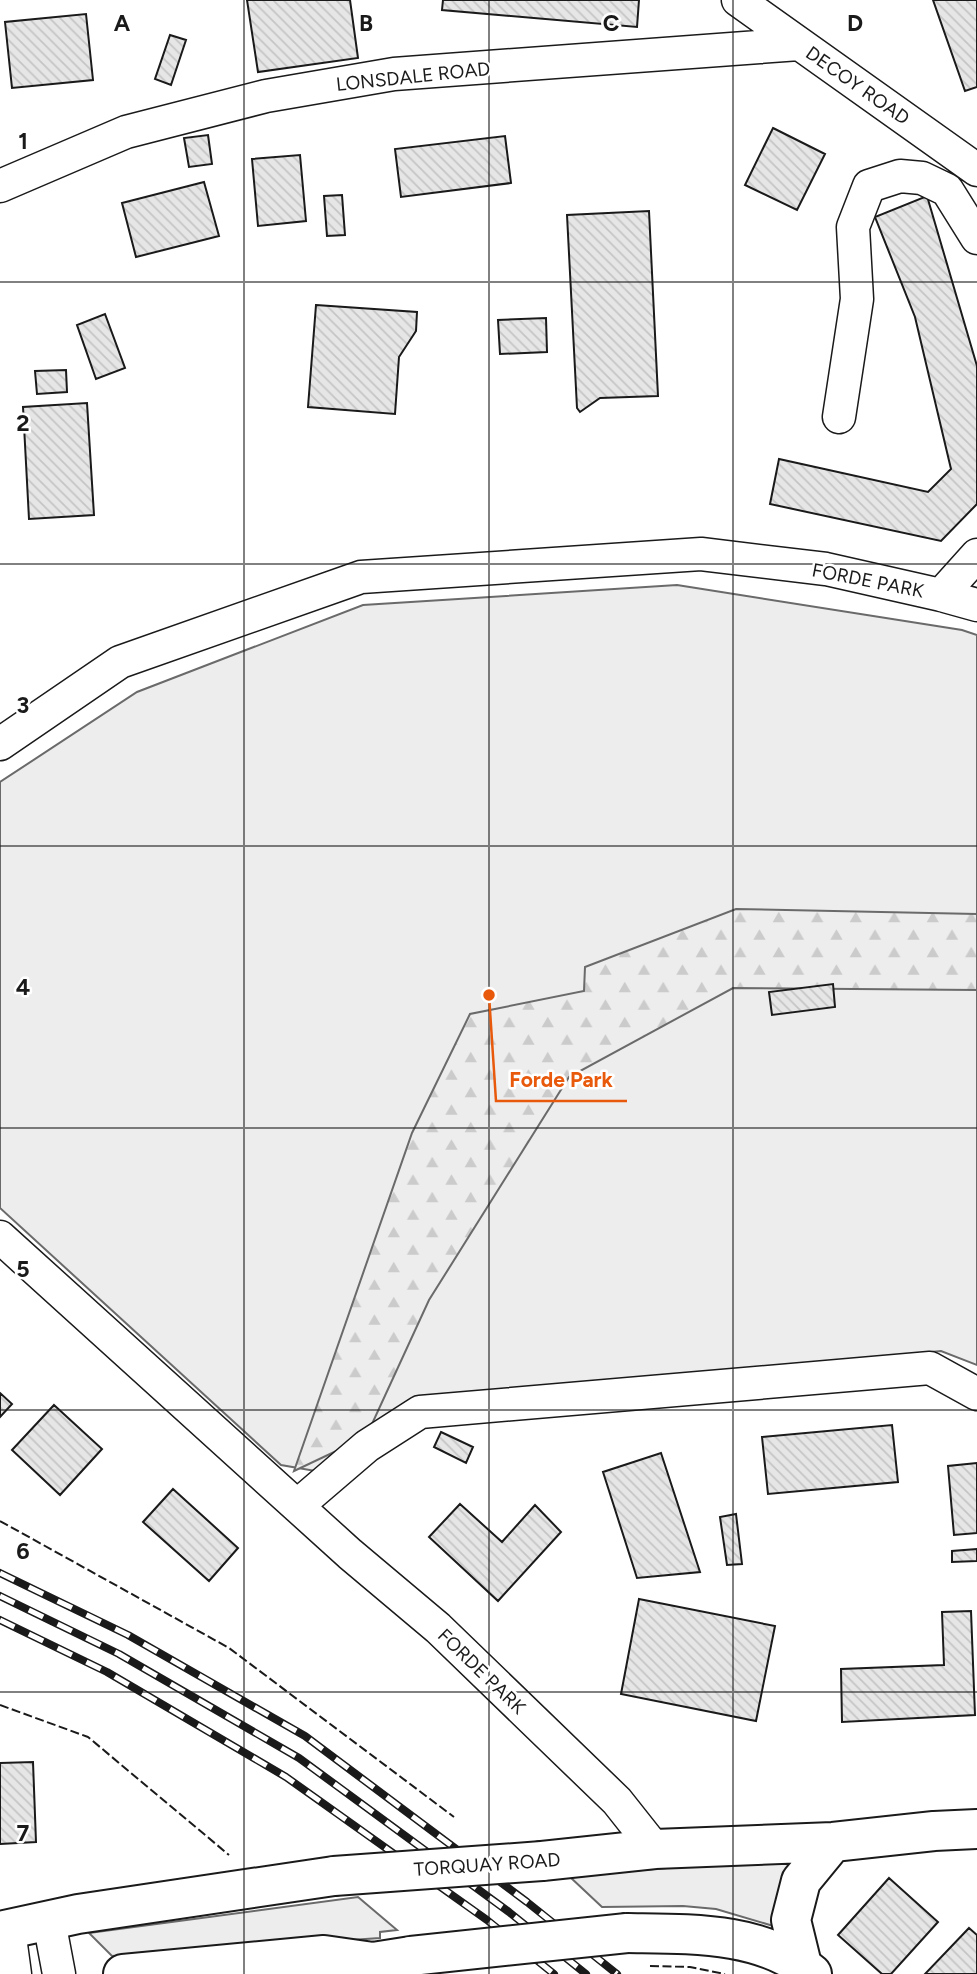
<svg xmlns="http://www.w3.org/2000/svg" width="977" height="1974" font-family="Figtree,sans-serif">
  <defs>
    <pattern id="forest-firs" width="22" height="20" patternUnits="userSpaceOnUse" patternTransform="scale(1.75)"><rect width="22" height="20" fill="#ededed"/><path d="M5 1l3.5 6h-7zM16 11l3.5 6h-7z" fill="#cbcbcb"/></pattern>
    <pattern id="building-back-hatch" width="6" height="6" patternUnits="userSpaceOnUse" patternTransform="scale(1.75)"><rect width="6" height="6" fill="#e6e6e6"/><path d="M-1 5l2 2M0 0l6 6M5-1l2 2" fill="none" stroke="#c5c5c5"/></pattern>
  </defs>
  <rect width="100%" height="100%" fill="#fff"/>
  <path fill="#ededed" stroke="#6a6a6a" stroke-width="2" d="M677 585 962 630 977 635V1365L941 1351 452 1398 321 1472 281 1465 0 1208V782L137 692 363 605Z
    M798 1860 780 1928 716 1909 683 1906 602 1907 569 1876 728 1863Z
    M358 1897 397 1930 380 1932V1938L112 1956 89 1933Z"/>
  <path fill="url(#forest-firs)" stroke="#6a6a6a" stroke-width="2" d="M736 909 977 914V990L733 988 569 1077 429 1300 366 1437 294 1471 412 1133 470 1014 584 991 585 967Z"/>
  <path fill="url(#building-back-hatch)" stroke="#1a1a1a" stroke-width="2" d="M247 0H350L358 58 258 72Z
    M443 0H639L637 27 442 10Z
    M933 0H977V87L965 91Z
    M86 14 93 80 12 88 5 22Z
    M170 35 186 40 171 85 155 79Z
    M773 128 825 154 797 210 745 185Z
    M208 135 212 164 189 167 184 138Z
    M505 136 511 183 401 197 395 149Z
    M300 155 306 221 258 226 252 159Z
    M204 182 219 236 136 257 122 203Z
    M342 195 345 235 327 236 324 196Z
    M927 196 977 366V504L941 541 770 504 779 459 928 492 951 469 915 317 875 217Z
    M649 211 658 396 600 398 580 412 577 408 567 215Z
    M316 305 417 312 416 331 399 357 395 414 308 407Z
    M105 314 125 368 96 379 77 325Z
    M546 318 547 352 500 354 498 320Z
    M66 370 67 392 37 394 35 371Z
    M87 403 94 515 29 519 23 407Z
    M833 984 835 1007 772 1015 769 992Z
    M0 1393 12 1404 0 1417Z
    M54 1405 102 1449 60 1495 12 1450Z
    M892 1425 898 1482 768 1494 762 1437Z
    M441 1432 473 1447 466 1463 434 1447Z
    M661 1453 700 1572 637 1578 603 1472Z
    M977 1463V1533L954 1535 948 1466Z
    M173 1489 238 1548 209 1581 143 1522Z
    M460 1504 502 1542 535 1505 561 1532 498 1601 429 1537Z
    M736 1514 742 1564 727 1565 720 1517Z
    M977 1549V1561L952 1562V1551Z
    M639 1599 775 1626 756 1721 621 1694Z
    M971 1611 975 1715 842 1722 841 1669 944 1665 942 1612Z
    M33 1762 36 1842 0 1844V1763Z
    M889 1878 938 1922 891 1974H882L838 1935Z
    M969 1928 977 1935V1974H925Z"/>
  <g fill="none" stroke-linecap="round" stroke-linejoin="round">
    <defs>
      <path id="street" d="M738 0 977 170
        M0 186 126 132 266 96 394 74 799 44
        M839 417 857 299 853 227 869 186 900 176 922 178 947 190 977 238
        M941 595 977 555
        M0 744 120 662 361 577 701 554 826 569 941 595 977 605
        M0 1237 350 1554 438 1628 617 1801 655 1849
        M297 1506 367 1446 420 1412 930 1368 977 1394
        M49 1921 59 1974
        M9 1930 15 1974"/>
      <path id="primary" d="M542 1861 655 1849 833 1842 934 1831 977 1829
        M0 1931 78 1914 334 1876
        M627 1933C687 1934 764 1931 812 1974
        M802 1965 791 1920 801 1881 833 1842
        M123 1974 324 1955 373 1962 411 1956"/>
    </defs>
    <use href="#street" stroke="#1a1a1a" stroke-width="35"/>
    <use href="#primary" stroke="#1a1a1a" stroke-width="42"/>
    <use href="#street" stroke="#fff" stroke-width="32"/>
    <use href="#primary" stroke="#fff" stroke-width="38"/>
    <defs>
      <path id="rail" d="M0 1573 128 1635 305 1736 527 1902 617 1974
        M0 1596 119 1654 299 1758 509 1912 586 1974
        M0 1620 107 1672 286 1777 487 1920 554 1974"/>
    </defs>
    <use href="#rail" stroke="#1a1a1a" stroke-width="8"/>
    <use href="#rail" stroke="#fff" stroke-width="5" stroke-dasharray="16" stroke-linecap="butt"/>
    <defs>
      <path id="primary-bridge" d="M334 1876 542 1861
        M411 1956 627 1933"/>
    </defs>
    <use href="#primary-bridge" stroke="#1a1a1a" stroke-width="42" stroke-linecap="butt"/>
    <use href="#primary-bridge" stroke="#fff" stroke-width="38"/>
    <path stroke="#1a1a1a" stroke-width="2" stroke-dasharray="9 3.5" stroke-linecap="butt" d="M0 1521 229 1648 454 1817
      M0 1705 88 1737 229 1855
      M650 1966 690 1967 725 1974"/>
  </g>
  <path fill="none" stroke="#1a1a1a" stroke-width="2" stroke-opacity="0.55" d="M244 0V1974M489 0V1974M733 0V1974M0 282H977M0 564H977M0 846H977M0 1128H977M0 1410H977M0 1692H977"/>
  <g text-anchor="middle" stroke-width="5" stroke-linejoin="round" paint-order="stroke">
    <g font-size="19" fill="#1a1a1a" stroke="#fff">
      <text transform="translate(413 76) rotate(-6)" y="7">LONSDALE ROAD</text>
      <text transform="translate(858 85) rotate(35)" y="7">DECOY ROAD</text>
      <text transform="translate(868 580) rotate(11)" y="7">FORDE PARK</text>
      <text transform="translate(482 1671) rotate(44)" y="7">FORDE PARK</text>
      <text transform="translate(487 1864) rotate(-4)" y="7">TORQUAY ROAD</text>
    </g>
  </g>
  <g font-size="23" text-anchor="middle" font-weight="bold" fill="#1a1a1a" stroke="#fff" stroke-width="5" stroke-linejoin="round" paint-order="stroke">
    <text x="122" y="31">A</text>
    <text x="366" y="31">B</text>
    <text x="611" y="31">C</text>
    <text x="855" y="31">D</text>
    <text x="23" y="149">1</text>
    <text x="23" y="431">2</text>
    <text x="23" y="713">3</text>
    <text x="23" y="995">4</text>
    <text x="23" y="1277">5</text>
    <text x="23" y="1559">6</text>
    <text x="23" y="1841">7</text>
  </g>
  <path fill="none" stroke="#e8590c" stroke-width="2.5" d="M489 995L496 1101H627"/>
  <circle fill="#e8590c" stroke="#fff" stroke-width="2.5" cx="489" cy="995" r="7"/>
  <g font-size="21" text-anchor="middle" font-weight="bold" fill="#e8590c" stroke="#fff" stroke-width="5" stroke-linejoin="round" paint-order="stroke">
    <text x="561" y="1087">Forde Park</text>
  </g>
</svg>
